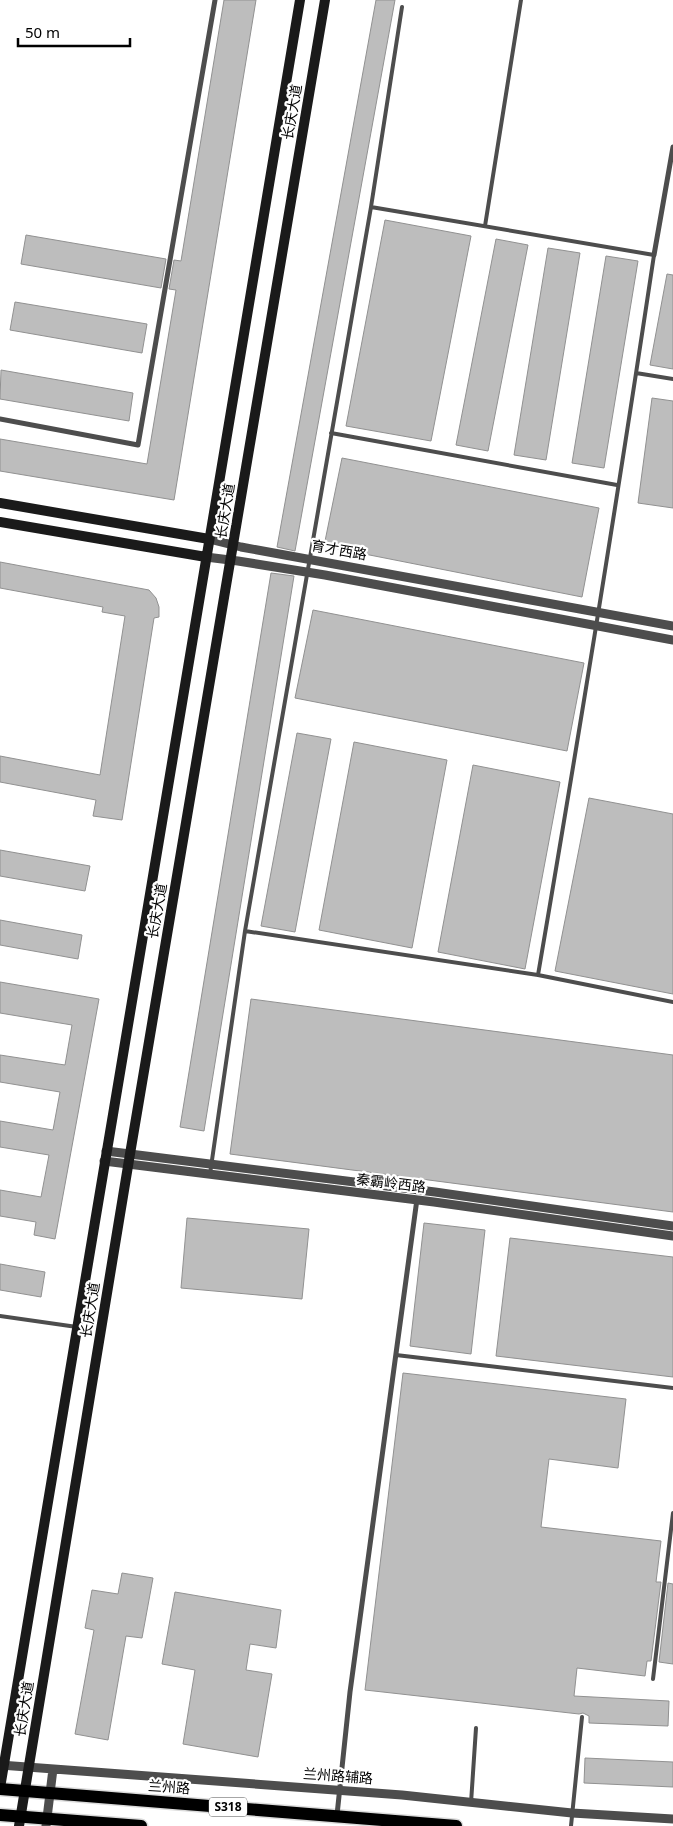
<svg xmlns="http://www.w3.org/2000/svg" width="673" height="1826" font-family="'Noto Sans','Noto Sans SC',sans-serif">
  <rect width="100%" height="100%" fill="#fff"/>
  <path fill="#bdbdbd" stroke="#919191" d="M224 0H256L174 500 0 471V439L147 464 176 290 169 289 174 260 181 261Z
    M376 0H395L295 551 277 547Z
    M385 220 471 236 431 441 346 426Z
    M26 235 166 259 161 288 21 264Z
    M496 239 528 245 488 451 456 445Z
    M548 248 580 253 546 460 514 455Z
    M606 256 638 261 604 468 572 463Z
    M667 274 673 275V369L650 365Z
    M15 302 147 324 142 353 10 330Z
    M1 370 133 393 129 421 0 399Z
    M652 398 673 401V508L638 503Z
    M342 458 599 508 582 597 324 546Z
    M0 562 149 590 156 598 159 607V617L154 618 122 820 93 816 96 800 0 782V756L100 775 125 616 102 612 103 607 0 588Z
    M271 573 294 576 204 1131 180 1127Z
    M313 610 584 663 567 751 295 698Z
    M297 733 331 739 295 932 261 926Z
    M354 742 447 760 412 948 319 930Z
    M473 765 560 782 525 969 438 952Z
    M589 798 673 814V994L555 971Z
    M0 850 90 866 85 891 0 876Z
    M0 920 82 935 78 959 0 945Z
    M0 982 99 999 55 1239 34 1235 36 1222 0 1216V1190L41 1197 49 1155 0 1147V1121L53 1130 60 1092 0 1082V1055L65 1065 72 1025 0 1013Z
    M251 999 673 1055V1212L230 1154Z
    M187 1218 309 1229 302 1299 181 1288Z
    M424 1223 485 1230 471 1354 410 1346Z
    M510 1238 673 1257V1377L496 1356Z
    M0 1264 45 1272 41 1297 0 1290Z
    M403 1373 626 1399 618 1468 549 1459 541 1527 661 1541 656 1582H661L651 1661H647L645 1676 577 1668 574 1696 669 1701 668 1726 589 1723V1716L583 1713 579 1714 365 1690Z
    M122 1573 153 1578 142 1638 126 1636 108 1740 75 1734 94 1630 85 1628 92 1590 118 1594Z
    M668 1583 673 1584V1664L659 1662Z
    M175 1592 281 1610 276 1648 250 1644 246 1670 272 1674 258 1757 183 1744 195 1670 162 1664Z
    M585 1758 673 1762V1787L584 1783Z"/>
  <g fill="none" stroke-linecap="round" stroke-linejoin="round">
    <defs>
      <path id="primary" d="M0 1789 456 1826
        M0 1815 141 1826"/>
    </defs>
    <use href="#primary" stroke="#dbdbdb" stroke-width="15"/>
    <path stroke="#4d4d4d" stroke-width="4" d="M371 207 654 255C618 495 579 735 538 975
      M485 226 521 0
      M636 373 673 379
      M331 433 617 485
      M245 931 538 975 673 1002
      M210 1174 245 931 371 207 402 7
      M0 1316 77 1327
      M396 1355 673 1388
      M653 1679 673 1513
      M471 1803 476 1728
      M571 1826 582 1717"/>
    <path stroke="#4d4d4d" stroke-width="5" d="M654 255 673 147
      M0 419 138 445 215 0
      M337 1815 350 1692 417 1199"/>
    <path stroke="#4d4d4d" stroke-width="9" d="M209 539 241 547 673 626
      M206 557 238 561 325 575 673 640
      M106 1151 435 1192 673 1226
      M104 1161 434 1202 673 1236
      M0 1765 402 1795 572 1813 673 1819
      M46 1826 53 1769"/>
    <path stroke="#1a1a1a" stroke-width="10" d="M0 503 209 539
      M0 522 206 557
      M0 1788 300 0
      M19 1826 130 1154 325 0"/>
    <use href="#primary" stroke="#000" stroke-width="12"/>
  </g>
  <g text-anchor="middle" stroke-width="4.5" stroke-linejoin="round" paint-order="stroke">
    <rect fill="#fff" stroke="#4c4c4c" stroke-width="1" x="209" y="1797.5" width="38" height="19" rx="4"/>
    <g font-size="12" font-weight="bold" fill="#000">
      <text x="228" y="1811">S318</text>
    </g>
    <g font-size="14" fill="#000" stroke="#fff">
      <text transform="translate(292 112) rotate(-80)" y="5">长庆大道</text>
      <text transform="translate(225 511) rotate(-81)" y="5">长庆大道</text>
      <text transform="translate(339 550) rotate(10)" y="5">育才西路</text>
      <text transform="translate(157 911) rotate(-80)" y="5">长庆大道</text>
      <text transform="translate(391 1183) rotate(7)" y="5">秦霸岭西路</text>
      <text transform="translate(90 1310) rotate(-81)" y="5">长庆大道</text>
      <text transform="translate(24 1709) rotate(-81)" y="5">长庆大道</text>
      <text transform="translate(338 1776) rotate(4)" y="5">兰州路辅路</text>
      <text transform="translate(169 1787) rotate(4)" y="5">兰州路</text>
    </g>
  </g>
  <path d="M18 38v8h112v-8" fill="none" stroke="#000000" stroke-width="2.5"/>
  <text x="25" y="38" font-size="15" fill="#000000" stroke="#ffffff" stroke-width="4" paint-order="stroke">50 m</text>
</svg>
